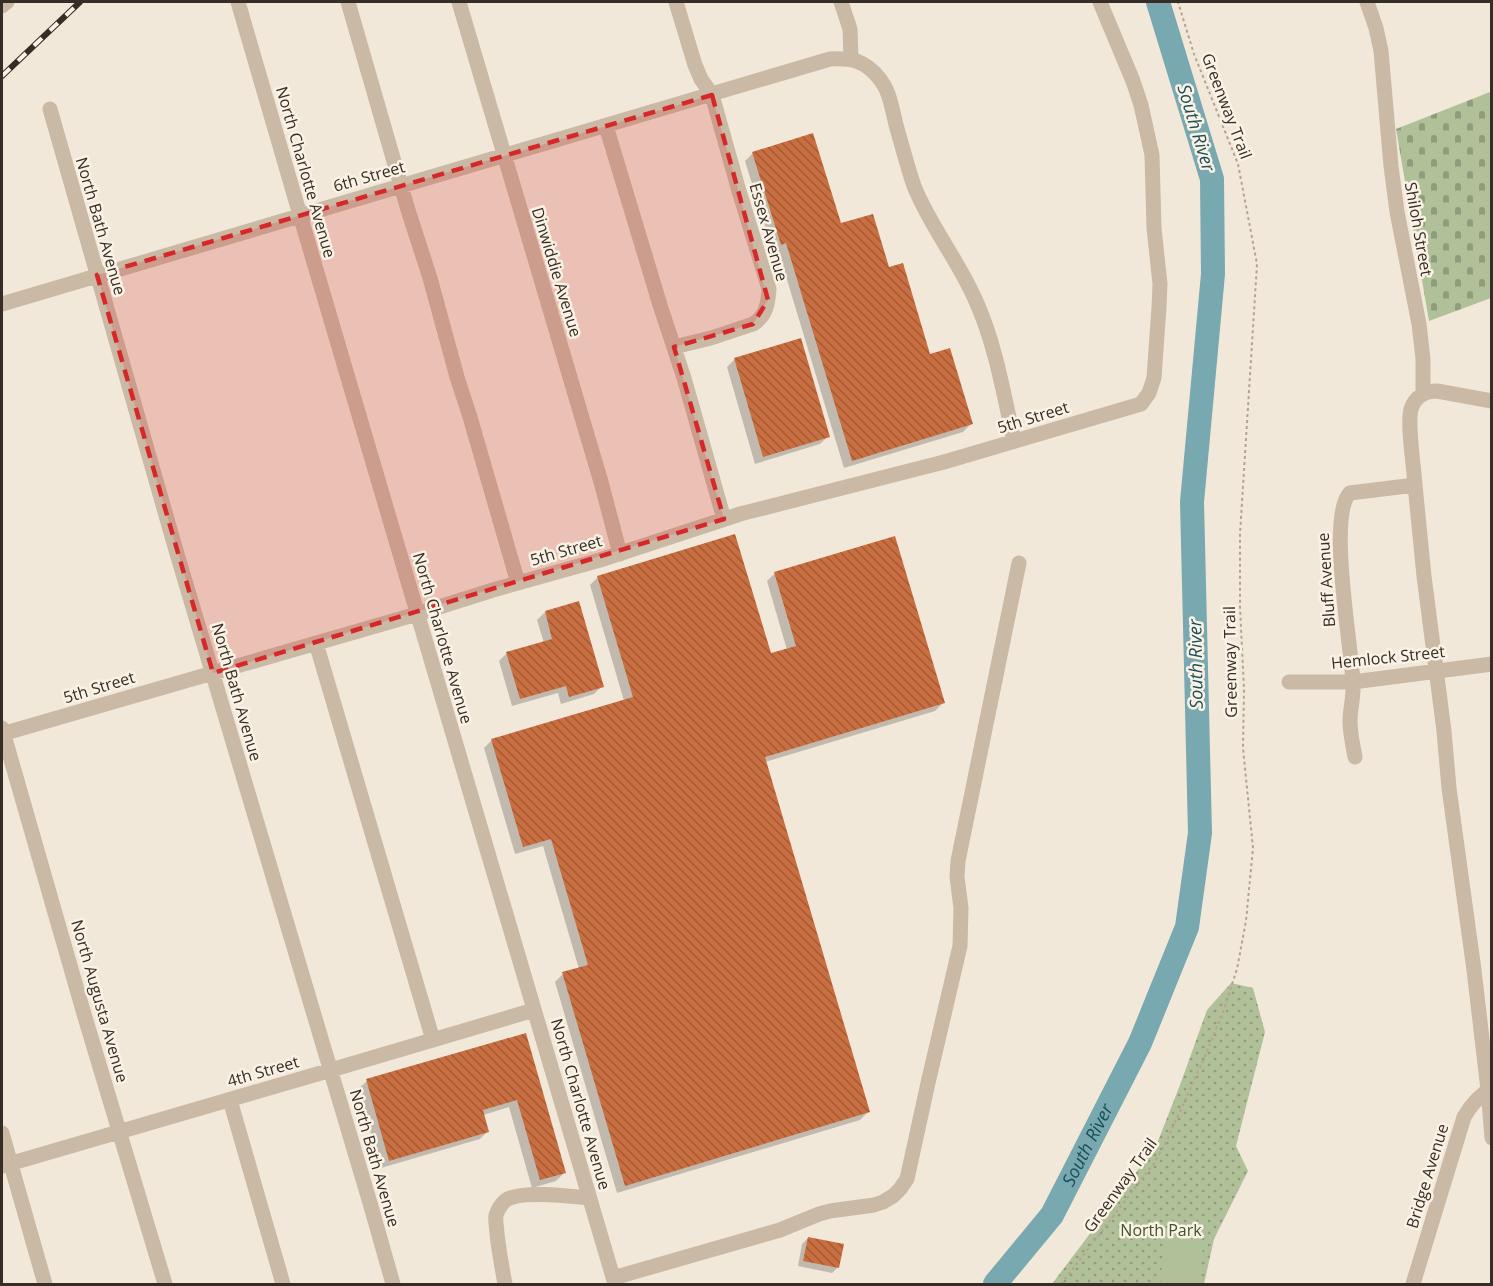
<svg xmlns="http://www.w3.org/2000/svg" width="1493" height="1286" font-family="'Open Sans',sans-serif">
  <defs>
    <pattern id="cemetery-stones" width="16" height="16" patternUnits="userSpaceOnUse" patternTransform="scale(1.5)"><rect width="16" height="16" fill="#b0c199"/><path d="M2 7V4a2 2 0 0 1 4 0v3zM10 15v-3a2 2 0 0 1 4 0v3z" fill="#909d7d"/></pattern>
    <pattern id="park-dots" width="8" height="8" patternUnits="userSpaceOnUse" patternTransform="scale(1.5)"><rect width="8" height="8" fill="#b0c199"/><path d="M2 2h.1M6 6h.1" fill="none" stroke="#909d7d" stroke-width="1.8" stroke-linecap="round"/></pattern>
    <pattern id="building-back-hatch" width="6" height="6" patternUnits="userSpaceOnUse" patternTransform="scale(1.5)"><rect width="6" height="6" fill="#c96e40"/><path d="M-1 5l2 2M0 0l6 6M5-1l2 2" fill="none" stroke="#a45b35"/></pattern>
  </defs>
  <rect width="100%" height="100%" fill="#f2e8d9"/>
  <path fill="url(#cemetery-stones)" d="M1490 92 1492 96 1491 298 1429 321 1396 129Z"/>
  <path fill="url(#park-dots)" d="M1231 983 1253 988 1265 1032 1236 1146 1248 1171 1214 1239 1204 1284H1052L1156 1146 1180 1085 1207 1010Z"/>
  <path fill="#b0c199" d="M1165 1237 1204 1240 1198 1284H1160Z"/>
  <path fill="#0003" d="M753 153 840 225 888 269 929 356 971 424 963 432 844 468 778 250 773 252 745 161Z
    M735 359 828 436 820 444 755 464 727 367Z
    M775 573 943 703 935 711 765 762 868 1112 860 1120 617 1193 555 982 563 974 579 969 543 846 515 854 484 748 492 740 624 701 590 585 598 577 770 655 787 650 767 581Z
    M545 612 602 686 594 694 561 704 558 693 512 706 499 661 507 653 544 643 537 620Z
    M525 1035 564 1173 556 1181 532 1188 509 1107 483 1115 488 1131 480 1139 381 1168 358 1089 367 1081Z
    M808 1238 838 1267 832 1273 798 1266 802 1244Z"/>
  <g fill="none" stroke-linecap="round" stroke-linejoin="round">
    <path stroke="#78a8b0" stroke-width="24" id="s1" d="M995 1284 1052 1215 1140 1043 1187 927 1200 833 1192 502 1213 274 1212 179 1158 2"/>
  </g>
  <path fill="url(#building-back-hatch)" d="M813 133 841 223 873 214 889 267 903 263 930 354 950 348 973 424 852 461 786 243 781 245 752 152Z
    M801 338 830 437 763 457 734 358Z
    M735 534 771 653 796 646 774 572 895 536 945 703 765 757 870 1112 625 1186 562 972 588 965 551 839 523 847 491 739 633 697 597 576Z
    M579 601 604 687 569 697 566 686 520 699 506 652 552 639 545 611Z
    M526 1033 566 1173 540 1180 517 1100 483 1110 489 1132 389 1161 366 1079Z
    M808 1237 844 1244 839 1268 803 1261Z"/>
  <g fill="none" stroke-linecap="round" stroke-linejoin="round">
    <path stroke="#b6a38f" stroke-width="2" stroke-dasharray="3 3" stroke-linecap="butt" d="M1061 1284 1155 1162 1166 1142 1203 1061 1223 1012 1237 969 1246 921 1253 848 1243 748 1244 689 1240 607V534L1257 264 1238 164 1194 54 1178 2"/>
    <path stroke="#cab9a5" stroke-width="15" d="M238 2 300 215 615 1284
      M348 2 408 210 430 278 457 377 470 417 518 583
      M459 2 601 482 620 554
      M841 2 850 29 851 59
      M1367 2 1376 28 1381 51 1391 166 1397 212 1419 324 1423 359V393
      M2 6 7 2
      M50 109 175 547 370 1203 393 1284
      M606 126 660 305 684 378 724 519
      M2 304 830 59C852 58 864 60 879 78 890 91 892 109 896 125 902 145 907 166 914 186 930 226 958 260 975 299 995 342 1004 395 1014 441
      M674 347 711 338 753 324C766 316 768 304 769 289L739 191 712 95 701 79 695 65 676 2
      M1415 485 1424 576 1444 731 1449 788 1474 970 1488 1090 1492 1138
      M316 643 433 1040
      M1289 682H1353L1492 664
      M2 728 84 1014 165 1284
      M2 734 417 614 493 590 600 560 740 514 944 462 1141 404 1149 393 1154 378 1159 307 1160 284 1154 228 1152 155 1141 105 1133 81 1100 2
      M1355 757C1353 746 1350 733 1350 721 1350 709 1354 696 1353 684 1352 648 1327 515 1350 493L1415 485C1414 467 1407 425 1411 409 1415 397 1425 391 1437 391L1492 401
      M230 1100 283 1284
      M2 1133 45 1284
      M2 1166 331 1070 534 1010
      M613 1278 780 1230 819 1214 830 1211 874 1205 883 1202 893 1196 900 1189 907 1179 928 1083 960 946 961 908 957 877 958 861 1019 563
      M505 1284C502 1268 499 1251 497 1234 497 1228 495 1221 496 1215 498 1209 501 1204 506 1200 521 1190 570 1196 589 1198
      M1413 1284 1464 1117C1471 1105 1479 1095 1492 1088"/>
    <defs>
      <path id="rail" d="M2 76 80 2"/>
    </defs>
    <use href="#rail" stroke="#362d26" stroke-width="6"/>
    <use href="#rail" stroke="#faf2e5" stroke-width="4" stroke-dasharray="11" stroke-linecap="butt"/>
  </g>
  <path fill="#d62828" fill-opacity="0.2" stroke="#d62828" stroke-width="4.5" stroke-dasharray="12 8" stroke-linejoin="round" d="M712 95 768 300 753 324 674 347 724 519 213 673 97 275Z"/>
  <g text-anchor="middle" stroke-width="5" stroke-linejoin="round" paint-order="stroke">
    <g font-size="16" fill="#362d26" stroke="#faf2e5">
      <text transform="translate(1227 106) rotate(69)" y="6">Greenway Trail</text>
      <text transform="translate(306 172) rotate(74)" y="6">North Charlotte Avenue</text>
      <text transform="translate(369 176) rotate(-16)" y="6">6th Street</text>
      <text transform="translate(101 226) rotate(74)" y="6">North Bath Avenue</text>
      <text transform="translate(1419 229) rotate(80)" y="6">Shiloh Street</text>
      <text transform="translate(769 232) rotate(74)" y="6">Essex Avenue</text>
      <text transform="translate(557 272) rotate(73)" y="6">Dinwiddie Avenue</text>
      <text transform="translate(1033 417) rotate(-17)" y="6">5th Street</text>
      <text transform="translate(566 550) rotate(-16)" y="6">5th Street</text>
      <text transform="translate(1326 580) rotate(-94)" y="6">Bluff Avenue</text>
      <text transform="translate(443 638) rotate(74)" y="6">North Charlotte Avenue</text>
      <text transform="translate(1388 657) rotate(-6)" y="6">Hemlock Street</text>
      <text transform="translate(1230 662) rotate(-91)" y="6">Greenway Trail</text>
      <text transform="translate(99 687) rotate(-17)" y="6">5th Street</text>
      <text transform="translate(237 692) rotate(74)" y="6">North Bath Avenue</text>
      <text transform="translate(100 1001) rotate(74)" y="6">North Augusta Avenue</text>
      <text transform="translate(263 1071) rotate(-16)" y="6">4th Street</text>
      <text transform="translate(581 1104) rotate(74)" y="6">North Charlotte Avenue</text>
      <text transform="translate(375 1158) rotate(74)" y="6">North Bath Avenue</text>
      <text transform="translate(1427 1176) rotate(-73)" y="6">Bridge Avenue</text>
      <text transform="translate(1120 1185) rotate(-54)" y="6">Greenway Trail</text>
    </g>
    <g font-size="16" fill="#41542a" stroke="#faf2e5">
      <text x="1161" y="1236">North Park</text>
    </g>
    <g font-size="18" font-style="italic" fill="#1b4e58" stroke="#faf2e5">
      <text transform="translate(1196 128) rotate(73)" y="6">South River</text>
      <text transform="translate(1196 664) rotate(-91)" y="6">South River</text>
      <text dy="6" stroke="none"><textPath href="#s1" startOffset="168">South River</textPath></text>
    </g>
  </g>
  <rect width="1493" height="1286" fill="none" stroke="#362d26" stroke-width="6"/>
</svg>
